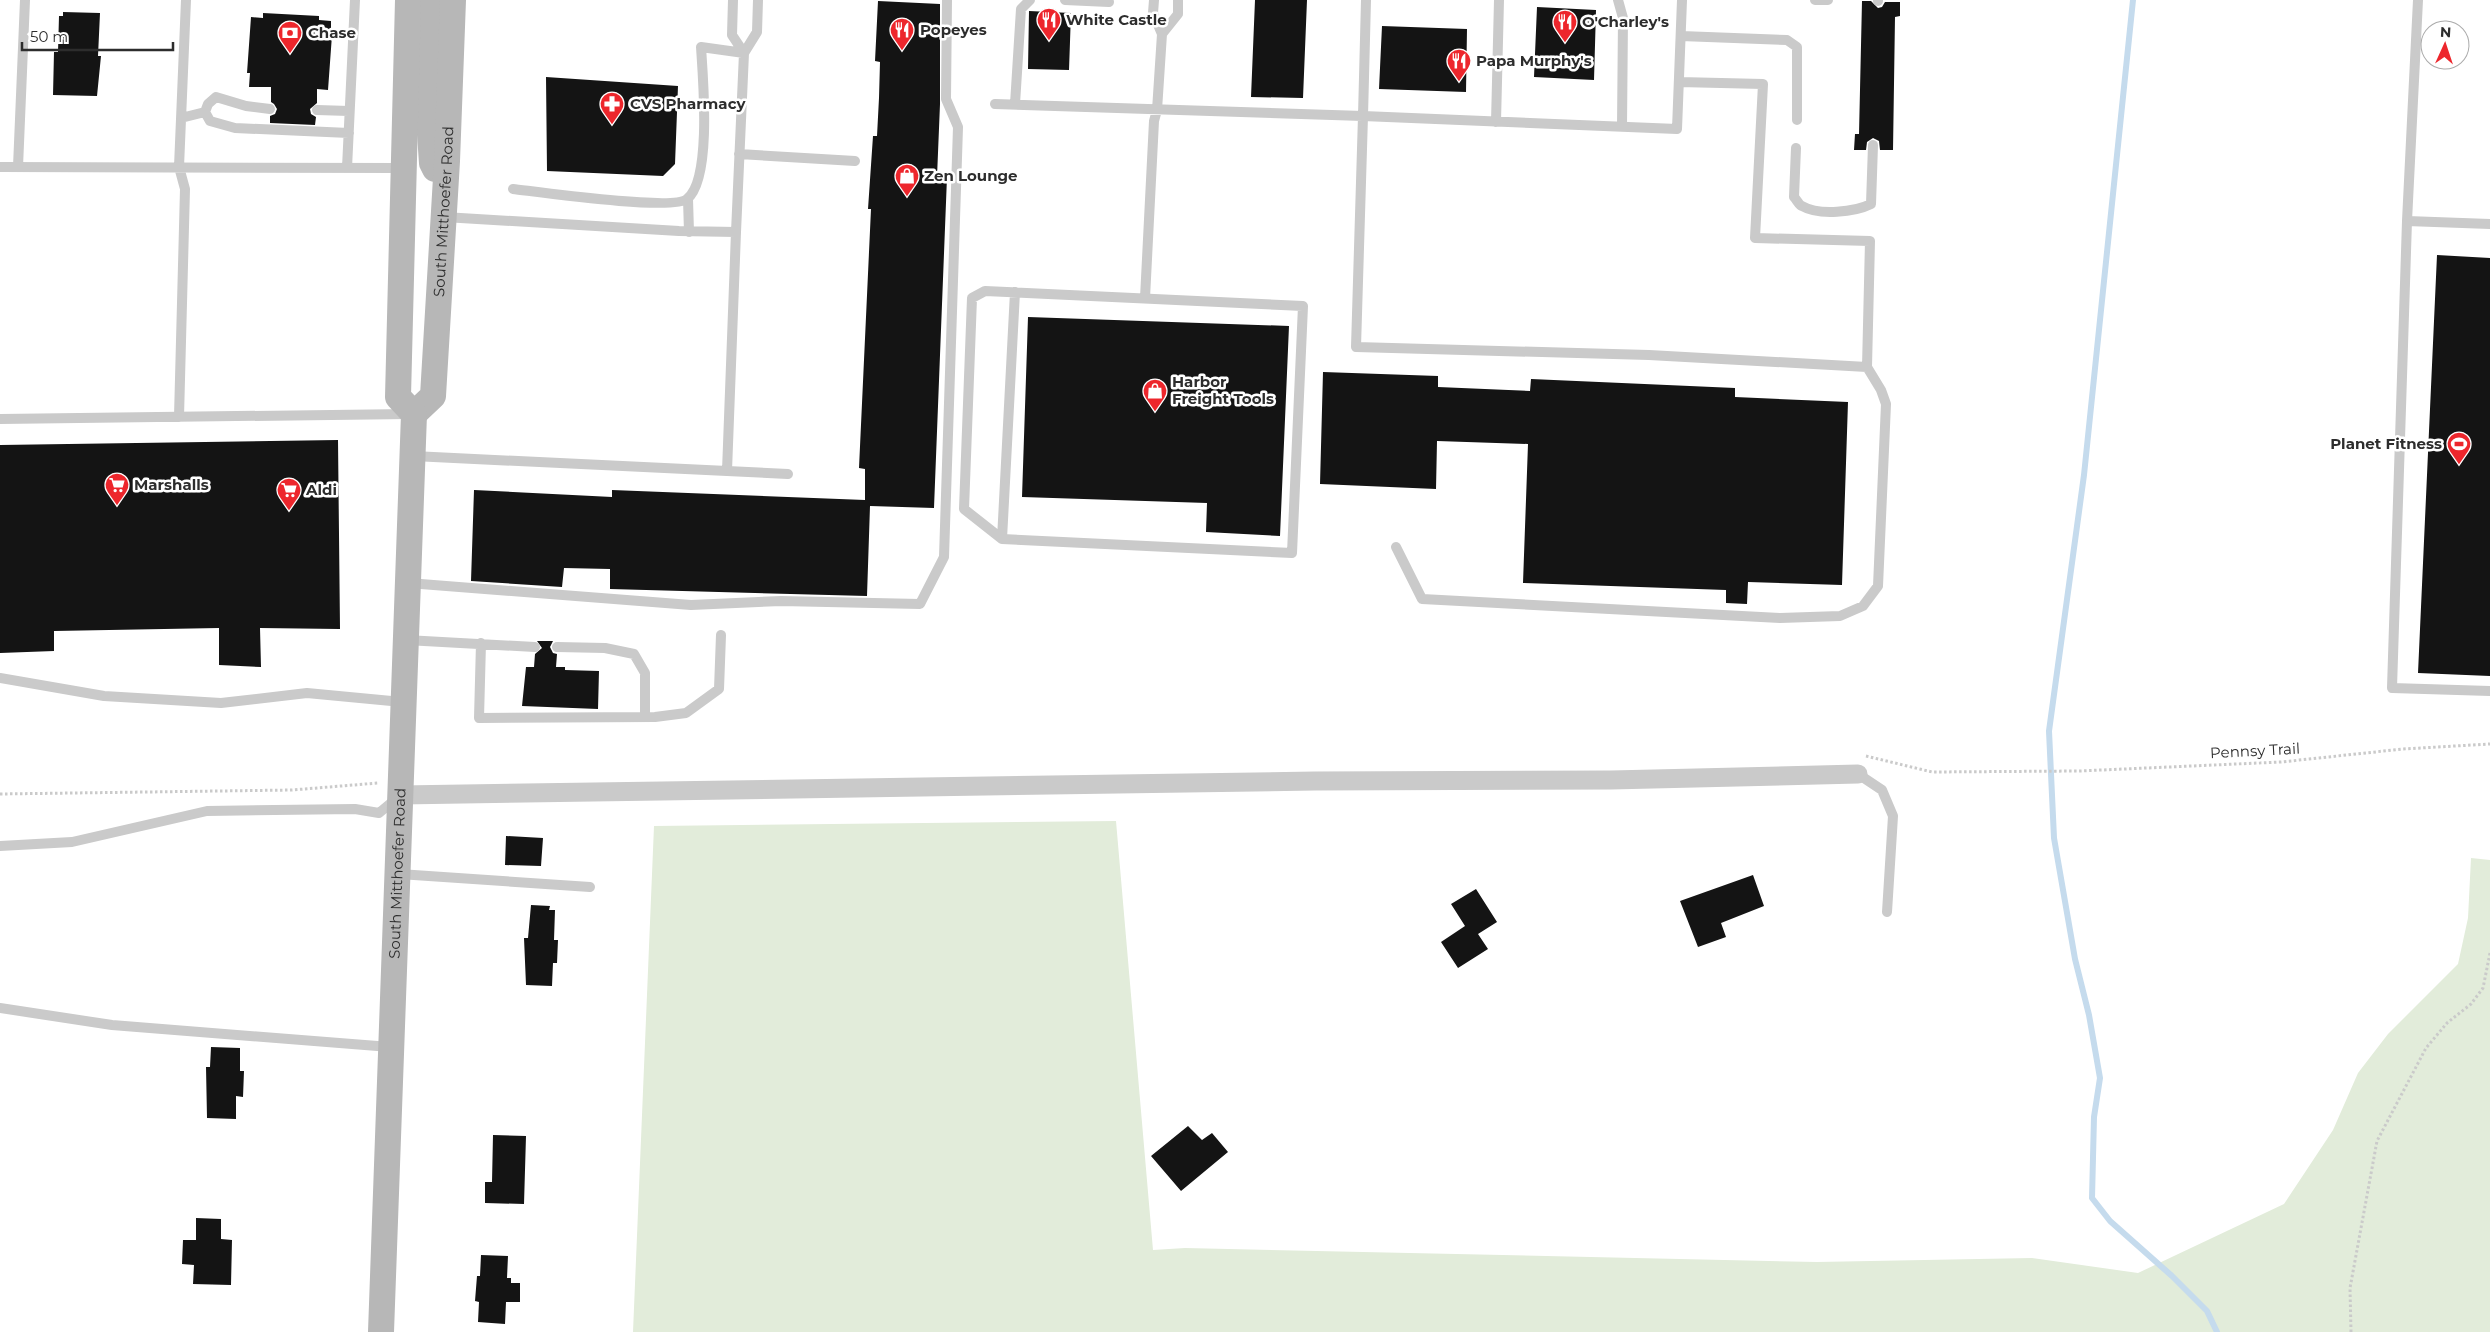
<svg xmlns="http://www.w3.org/2000/svg" width="2490" height="1332" font-family="Montserrat,sans-serif">
  <rect width="100%" height="100%" fill="#fff"/>
  <path fill="#e2ecda" d="M1116 821 1153 1250 1185 1248 1817 1262 2032 1258 2138 1273 2284 1204 2333 1130 2358 1073 2388 1034 2458 964 2468 918 2471 858 2490 860V1332H633L654 826Z"/>
  <g fill="none" stroke-linecap="round" stroke-linejoin="round">
    <path stroke="#c5dbed" stroke-width="6" d="M2133 0 2084 475 2049 731 2054 838 2075 959 2089 1015 2100 1078 2094 1117 2092 1198 2110 1221 2172 1276 2207 1311 2217 1332"/>
  </g>
  <path fill="#141414" d="M1255 0H1307L1303 98 1251 97Z
    M878 1 940 4V104L937 177H947L934 508 870 506 867 596 610 589V569L564 568 562 587 471 581 474 490 612 497V490L865 500V469L859 468 871 209H868L873 136H877L879 98 880 62 875 61Z
    M1862 1H1871L1878 8 1882 7 1885 2H1900V16L1895 17 1893 150H1880L1879 141 1873 138 1867 142 1866 150H1854L1855 134H1859Z
    M1537 7 1596 10 1594 80 1534 77Z
    M1029 11 1071 13 1069 70 1028 69Z
    M63 12 100 13 98 56H101L97 96 53 95 54 52H58L59 16H63Z
    M263 13 319 16V20L331 21V35H332L328 90 317 89V103L310 109 311 114 316 117 315 125 270 123V116L275 114 277 109 274 104 271 102V87H249L250 73H247L251 17 263 18Z
    M1382 26 1467 29 1466 92 1379 89Z
    M546 77 678 86 675 164 663 176 547 171Z
    M2437 255 2490 258V676L2418 673Z
    M1028 317 1289 326 1280 536 1206 532 1207 503 1022 497Z
    M1323 372 1438 376V387L1530 391 1531 379 1735 388V397L1848 402 1842 585 1748 582 1747 604 1726 603V590L1523 583 1528 444 1437 441 1436 489 1320 484Z
    M338 440 340 629 260 628 261 667 219 665V628L54 631V651L0 653V445Z
    M537 641H553L550 647 553 653 557 654 556 667H565V670L599 671 598 709 522 706 526 667H534L535 654 542 648Z
    M506 836 543 838 541 866 505 865Z
    M1753 875 1764 906 1721 923 1726 937 1698 947 1680 901Z
    M1476 889 1497 922 1478 934 1488 949 1458 968 1441 942 1465 926 1451 904Z
    M531 905 550 906 549 910H555L554 940H558L557 963H553L552 986 526 985 524 938H528Z
    M211 1047 240 1048V1071H244L243 1097 236 1096V1119L207 1118 206 1067H210Z
    M1188 1126 1202 1140 1212 1133 1228 1152 1181 1191 1151 1156Z
    M493 1135 526 1136 524 1204 485 1203V1182H492Z
    M196 1218 221 1219V1239L232 1240 231 1285 193 1284 194 1265 182 1264 183 1240H196Z
    M481 1255 508 1256 507 1278H511V1283H520V1302H506L505 1324 478 1322 479 1302 475 1301 477 1276H480Z"/>
  <g fill="none" stroke-linecap="round" stroke-linejoin="round">
    <path stroke="#cacaca" stroke-width="3" stroke-dasharray="2.5 2.5" stroke-linecap="butt" d="M1866 756 1932 772 2079 771 2281 762 2403 749 2490 744
      M0 794 292 790 378 783
      M2351 1332 2350 1288 2377 1141 2426 1048 2447 1023 2471 1004 2483 988 2490 953"/>
    <path stroke="#cacaca" stroke-width="10" d="M733 0 732 35 744 53
      M1065 0 1109 2
      M1618 0 1623 18 1622 126
      M1815 0H1828
      M1878 0V1
      M2418 0 2407 221 2392 688 2490 691
      M1162 34 1178 14V0
      M1681 36 1787 40 1797 47V120
      M1679 82 1763 84 1755 238 1870 241 1867 367 1649 355 1356 347 1363 116 1677 129 1682 0
      M995 104 1363 116 1366 0
      M1015 104 1021 9 1030 0
      M317 110 349 111
      M205 112 210 121 235 128 349 133
      M181 118 205 112 208 104 216 97 246 106 270 109
      M1496 122 1499 0
      M1796 148 1794 197C1797 200 1799 205 1802 206 1819 216 1855 212 1871 204L1873 145
      M739 154 855 161
      M0 167 402 168
      M18 167 25 0
      M347 168 355 0
      M513 189C539 192 673 211 687 199 712 180 703 78 701 47L744 53
      M688 199 689 232
      M444 217 679 231 736 232 744 53 757 32 758 0
      M2407 221 2490 224
      M1145 298 1154 121 1157 110 1162 34 1153 13 1154 0
      M179 417 185 189 179 167 186 0
      M0 419 409 414
      M413 456 727 471 736 232
      M727 471 788 474
      M1002 539 1292 553 1303 306 985 291 972 298 964 509 1002 539 1015 292
      M1396 547 1422 599 1780 618 1840 616 1863 606 1878 586 1886 404 1881 390 1867 367
      M408 583 691 605 781 601 920 604 944 557 958 127 946 99 947 0
      M406 640 535 647
      M481 643 479 718 655 717 686 713 719 689 721 635
      M557 647 605 648 634 654 645 673V717
      M0 678 104 696 221 703 307 693 402 702
      M1858 774 1882 790 1893 816 1887 912
      M0 846 72 842 207 811 355 809 379 813 397 798
      M399 874 590 887
      M0 1008 112 1025 390 1047"/>
    <path stroke="#cacaca" stroke-width="19" d="M401 795 1315 781 1611 780 1858 774"/>
    <g stroke="#b7b7b7" stroke-width="26">
      <path d="M428 0 426 75 432 163 435 169"/>
      <path id="s1" d="M414 414 433 396 447 161 453 0"/>
      <path id="s2" d="M381 1332 414 414 398 397 408 0"/>
    </g>
  </g>
  <defs>
    <symbol id="restaurant-pin" viewBox="-11 -11 22 30"><path d="M0 17L-7.5 6A9.5 9.5 0 1 1 7.5 6Z" fill="#ed262c" stroke="#fff"/><path d="M-5-6h1v4h1v-4h1v4h1v-4h1v5L-1.5 .5V6h-2V.5L-5-1ZM5-6V6H3V1.5H1.5Q1.5-4 5-6Z" fill="#fff"/></symbol>
    <symbol id="bank-pin" viewBox="-11 -11 22 30"><path d="M0 17L-7.5 6A9.5 9.5 0 1 1 7.5 6Z" fill="#ed262c" stroke="#fff"/><path d="M-6-4H6V4H-6ZM0-2.3a2.3 2.3 0 1 0 0 4.6a2.3 2.3 0 1 0 0-4.6Z" fill="#fff"/></symbol>
    <symbol id="pharmacy-pin" viewBox="-11 -11 22 30"><path d="M0 17L-7.5 6A9.5 9.5 0 1 1 7.5 6Z" fill="#ed262c" stroke="#fff"/><path d="M-2-6h4v4h4v4h-4v4h-4v-4h-4v-4h4Z" fill="#fff"/></symbol>
    <symbol id="shop-pin" viewBox="-11 -11 22 30"><path d="M0 17L-7.5 6A9.5 9.5 0 1 1 7.5 6Z" fill="#ed262c" stroke="#fff"/><path d="M-5-2.5h2.3a2.7 3.5 0 0 1 5.4 0H5L5.5 6h-11ZM-1.5-2.5h3a1.5 2.3 0 0 0-3 0Z" fill="#fff"/></symbol>
    <symbol id="stadium-pin" viewBox="-11 -11 22 30"><path d="M0 17L-7.5 6A9.5 9.5 0 1 1 7.5 6Z" fill="#ed262c" stroke="#fff"/><path d="M0-5a6.5 5 0 1 0 0 10a6.5 5 0 1 0 0-10ZM-3.5-1.8h7v3.6h-7Z" fill="#fff"/></symbol>
    <symbol id="supermarket-pin" viewBox="-11 -11 22 30"><path d="M0 17L-7.5 6A9.5 9.5 0 1 1 7.5 6Z" fill="#ed262c" stroke="#fff"/><path d="M-6-5.5h2.5l.6 2H6L4.5 2H-2.5L-4.4-4H-6ZM-1.5 3.2a1.3 1.3 0 1 0 .1 0ZM3 3.2a1.3 1.3 0 1 0 .1 0Z" fill="#fff"/></symbol>
  </defs>
  <g fill-rule="evenodd">
    <use href="#restaurant-pin" x="1035" y="6" width="28" height="38"/>
    <use href="#restaurant-pin" x="1551" y="8" width="28" height="38"/>
    <use href="#restaurant-pin" x="888" y="16" width="28" height="38"/>
    <use href="#bank-pin" x="276" y="19" width="28" height="38"/>
    <use href="#restaurant-pin" x="1445" y="47" width="28" height="38"/>
    <use href="#pharmacy-pin" x="598" y="90" width="28" height="38"/>
    <use href="#shop-pin" x="893" y="162" width="28" height="38"/>
    <use href="#shop-pin" x="1141" y="377" width="28" height="38"/>
    <use href="#stadium-pin" x="2445" y="430" width="28" height="38"/>
    <use href="#supermarket-pin" x="103" y="471" width="28" height="38"/>
    <use href="#supermarket-pin" x="275" y="476" width="28" height="38"/>
  </g>
  <g text-anchor="middle" stroke-width="5" stroke-linejoin="round" paint-order="stroke">
    <g font-size="15" font-weight="bold" fill="#2d2d2d" stroke="#fff" text-anchor="start">
      <text x="1066" y="25">White Castle</text>
      <text x="1582" y="27">O'Charley's</text>
      <text x="920" y="35">Popeyes</text>
      <text x="308" y="38">Chase</text>
      <text x="1476" y="66">Papa Murphy's</text>
      <text x="630" y="109">CVS Pharmacy</text>
      <text x="924" y="181">Zen Lounge</text>
      <text x="1172" y="387">Harbor<tspan x="1172" dy="17">Freight Tools</tspan></text>
      <text x="2442" y="449" text-anchor="end">Planet Fitness</text>
      <text x="134" y="490">Marshalls</text>
      <text x="306" y="495">Aldi</text>
    </g>
    <g font-size="15" fill="#2d2d2d" stroke="#fff">
      <text dy="5" stroke="none"><textPath href="#s1" startOffset="211">South Mitthoefer Road</textPath></text>
      <text transform="translate(2255 751) rotate(-3)" y="5">Pennsy Trail</text>
      <text dy="5" stroke="none"><textPath href="#s2" startOffset="459">South Mitthoefer Road</textPath></text>
    </g>
  </g>
  <g transform="translate(2445 45) rotate(3)"><circle r="24" fill="#ffffff" stroke="#ababab"/>
  <path d="M0-4L9 19L0 12L-9 19Z" fill="#ed262c"/>
  <text y="-8" font-size="14" font-weight="bold" text-anchor="middle" fill="#2d2d2d">N</text>
  </g>
  <path d="M22 42v8h151v-8" fill="none" stroke="#2d2d2d" stroke-width="2.5"/>
  <text x="30" y="42" font-size="15" fill="#2d2d2d" stroke="#ffffff" stroke-width="4" paint-order="stroke">50 m</text>
</svg>
